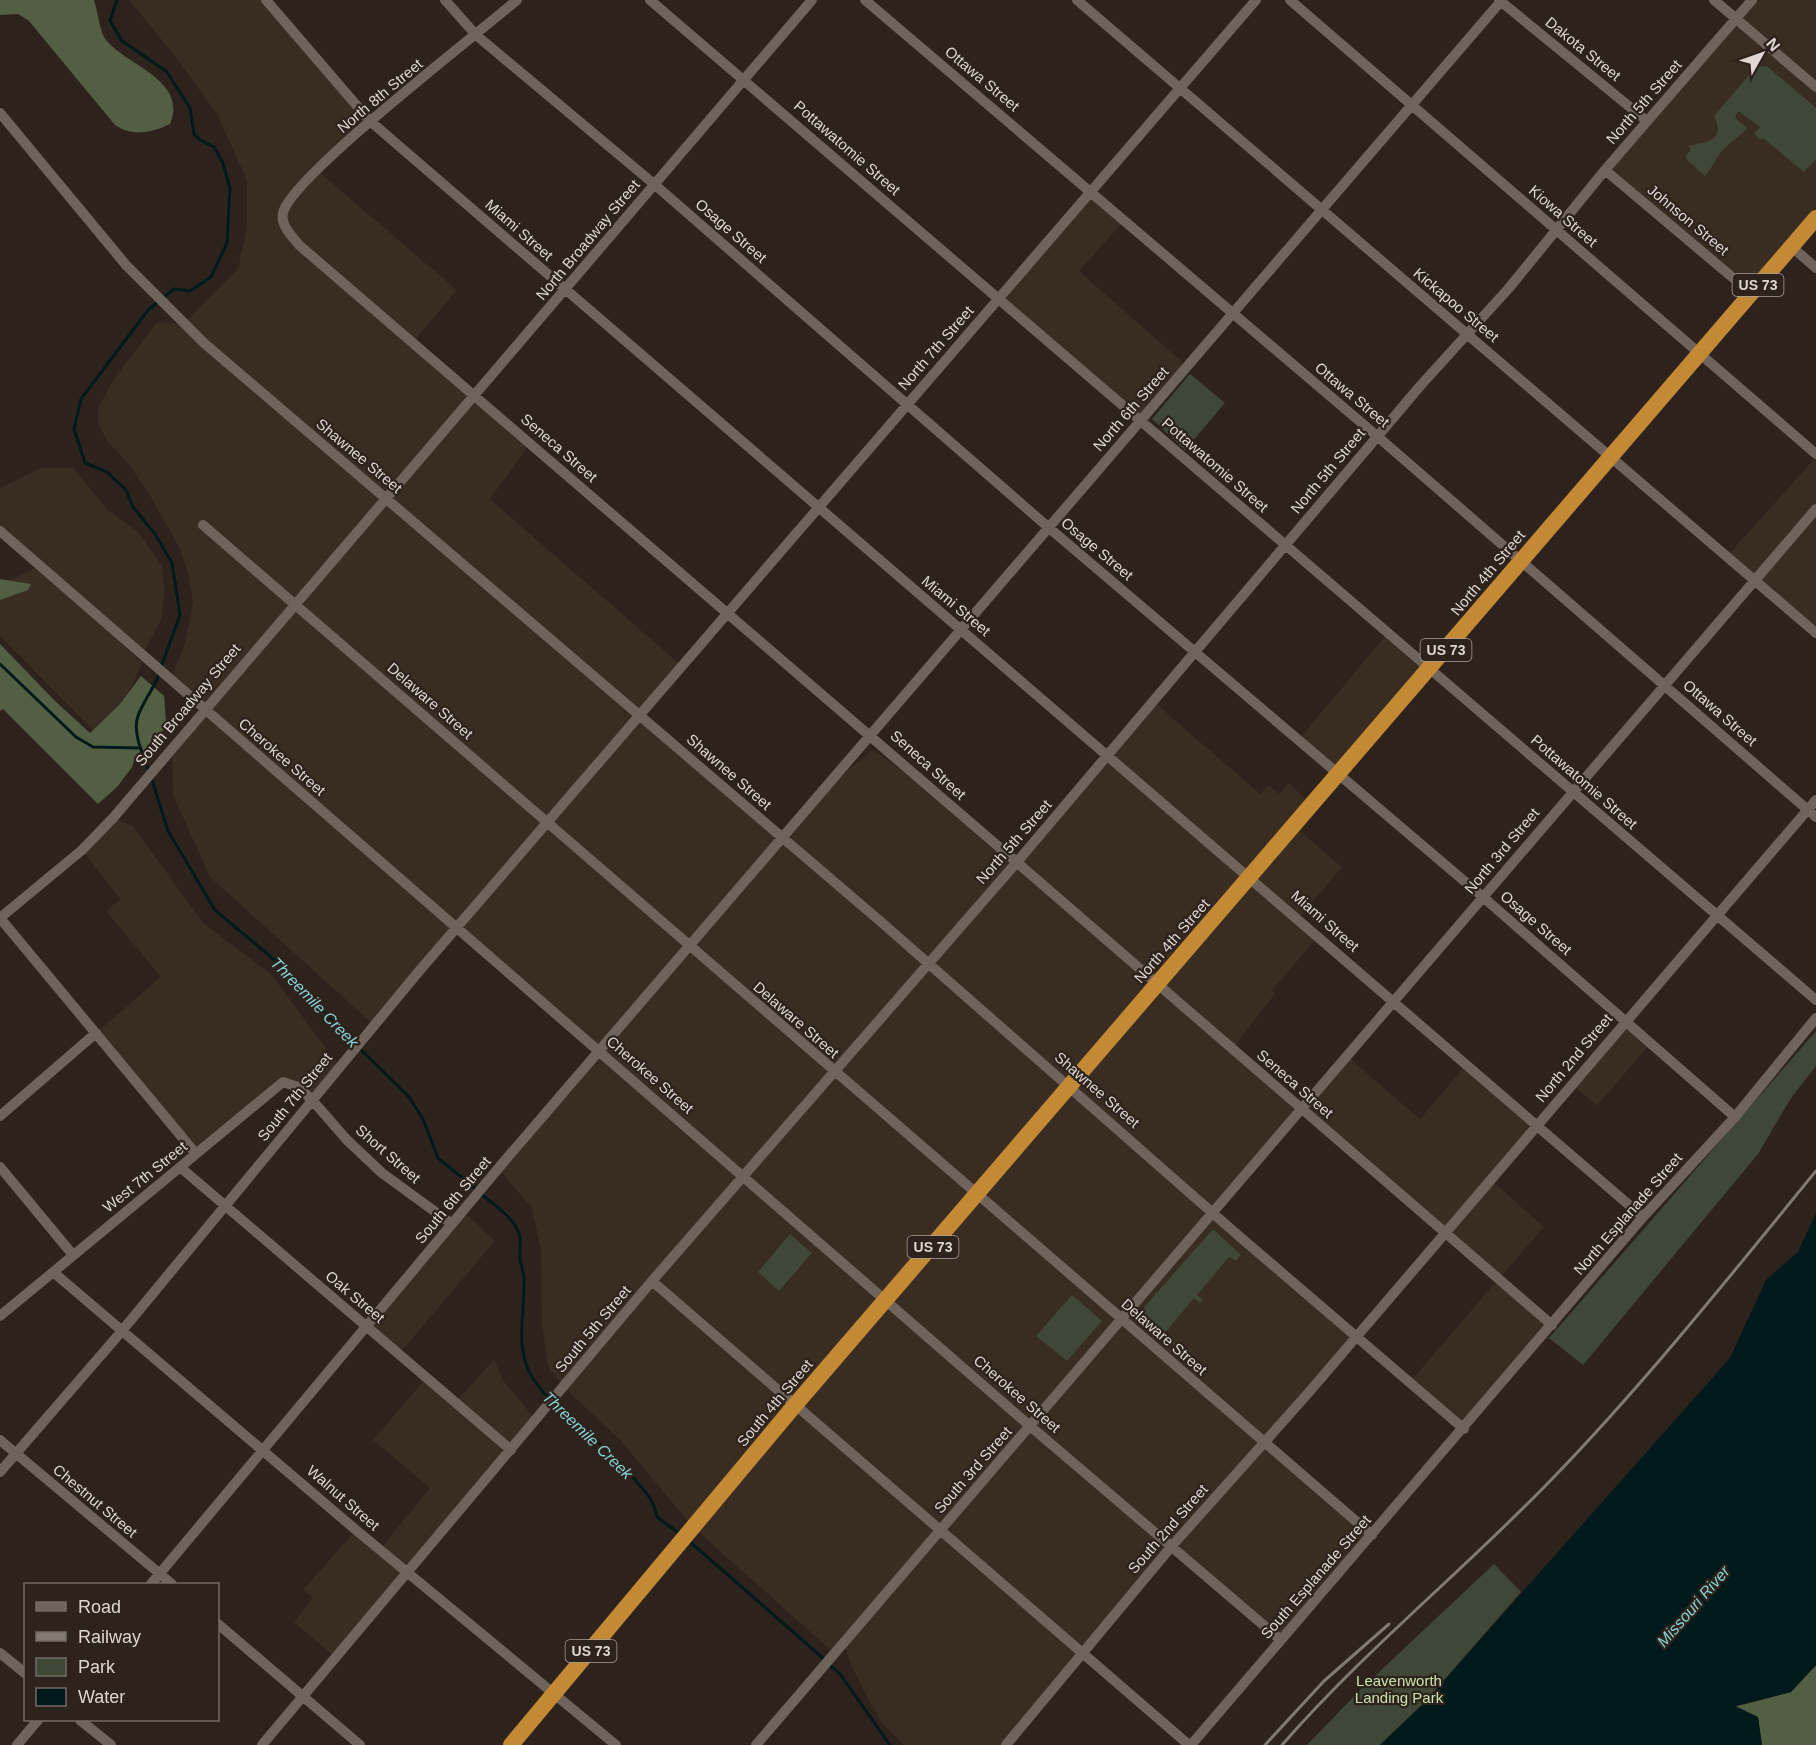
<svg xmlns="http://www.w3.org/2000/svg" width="1816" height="1745" font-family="Helvetica,sans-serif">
  <rect width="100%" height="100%" fill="#2d231c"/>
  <path fill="#392c20" d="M129 0H266L370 121 318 171 457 290 413 342 524 437 525 451 490 499 683 667 641 716 783 838 826 788 873 750 945 801 1017 862 1153 701 1260 794 1269 785 1279 794 1289 783 1312 805 1294 826 1342 867 1299 918 1319 936 1272 990 1275 994 1232 1049 1300 1110 1347 1056 1420 1119 1467 1064 1536 1125 1490 1179 1544 1227 1499 1279 1552 1325 1464 1429 1410 1382 1498 1279 1300 1110 1211 1212 1356 1336 1264 1442 1372 1535 1281 1640 1171 1547 1006 1745H904L880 1721 851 1665 844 1644 835 1654 693 1527 620 1440 564 1387 548 1366 542 1324 541 1251 532 1208 498 1169 600 1052 457 928 374 1025 210 877 173 795 172 748 204 709 171 680 185 643 193 602 188 573 179 547 149 494 128 463 107 441 98 423V408L116 376 157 322 183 324 238 269 247 227V180L217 114 175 56Z
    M1752 0H1816V218L1751 293 1605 170Z
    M1092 192 1125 220 1079 271 1188 367 1140 420 998 299Z
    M1816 457V633L1727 556Z
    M40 468H73L108 510 138 532 161 565 165 587 161 620 144 652 51 574 142 663 133 684 119 705 93 730 0 636V585L41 565 0 531V488Z
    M1388 633 1430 669 1337 774 1298 740Z
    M113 818 133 826 203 923 271 974 339 1066 312 1100 283 1082 196 1154 96 1033 161 977 106 911 120 899 82 850Z
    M1625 1020 1651 1043 1597 1106 1571 1083Z
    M463 1211 495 1241 399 1354 365 1326Z
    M494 1359 502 1379 531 1414 534 1424 335 1657 294 1622 313 1598 303 1590 356 1530 380 1549 430 1488 373 1440 426 1378 456 1402Z"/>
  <path fill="#3f4736" d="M1767 66 1816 108V159L1804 172 1763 138 1761 140 1754 134 1760 127 1738 111 1735 118 1747 128C1740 137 1732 140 1725 148 1717 155 1713 167 1705 176L1687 160 1686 156 1691 149 1688 146C1702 142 1727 143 1714 116L1756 67Z
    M1190 374 1225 403 1185 450 1152 419Z
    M1816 1031V1066L1791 1098 1758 1154 1583 1365 1549 1338Z
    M1213 1229 1241 1255 1236 1261 1229 1257 1197 1295 1203 1300 1200 1303 1194 1298 1164 1334 1184 1351 1191 1348 1188 1357 1143 1318 1146 1315 1143 1312 1139 1313Z
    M790 1234 812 1253 779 1291 758 1272Z
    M1072 1295 1102 1321 1067 1361 1036 1336Z
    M1494 1564 1521 1592 1424 1703 1380 1745H1307L1361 1689Z"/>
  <path fill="#525f43" d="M0 0H94C97 9 100 30 104 37 122 65 189 78 170 124 151 133 133 137 115 125L29 21 18 14 0 15Z
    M0 579 31 584 28 590 0 600Z
    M0 644 55 701 90 733 119 705 141 676 164 696 166 721 160 739 136 755 132 767 118 786 98 804 3 709 0 711Z
    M1816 1665V1745H1762L1758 1717 1734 1707 1791 1692Z"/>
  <path fill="#001a1c" d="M1816 1213V1665L1791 1692 1735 1706 1758 1717 1762 1745H1380L1424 1703 1730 1358 1766 1280 1798 1252Z"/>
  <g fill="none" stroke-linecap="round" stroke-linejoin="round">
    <path stroke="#001a1c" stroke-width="3" d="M117 0 110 21 122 41 166 71 190 108 194 134 200 140 214 147 222 161 230 188 227 243 211 277 190 291 174 289 164 297
      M159 301 148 310 81 399 74 429 85 463 107 472 126 490 133 507 155 534 172 563 180 615 161 667
      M0 664 76 737 93 747 141 748
      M149 771C143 755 132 732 138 716 143 701 154 689 159 674
      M151 777 168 831 215 910 290 973 335 1024 409 1097 423 1119 438 1158 476 1189
      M481 1194C493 1204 510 1215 517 1229 523 1240 519 1249 520 1260 521 1266 524 1272 524 1278 525 1326 509 1360 549 1398
      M554 1402 622 1464 651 1499 658 1518 680 1534
      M688 1540 825 1660
      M830 1665 840 1674 890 1745"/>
    <path stroke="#6f645b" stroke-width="10" d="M266 0 370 121 1643 1217
      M445 0 476 35 654 184 1048 527 1483 897 1735 1117
      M517 0C480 32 290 178 283 213 280 225 292 236 299 245 718 604 1135 964 1552 1325
      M650 0 1816 1000
      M865 0 1377 436 1816 817
      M1077 0 1816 633
      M1290 0 1816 454
      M1499 0 1647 121
      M1714 0 1816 87
      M0 113 126 265 204 343 880 921 1232 1230 1464 1429
      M1605 170 1751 293
      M1792 247 1816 268
      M203 525 1372 1535
      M0 531 1030 1426 1281 1640
      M0 1116 96 1033
      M196 1154 0 918 82 850 113 818 812 0
      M0 1167 73 1255
      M180 1167 511 1450
      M53 1272 356 1530 616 1745
      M652 1281 1189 1745
      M0 1316 283 1082 298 1087 312 1100 347 1140 382 1173 452 1224
      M0 1440 172 1584
      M0 1472 121 1332 420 970 1256 0
      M151 1584 507 1158 1502 0
      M218 1624 360 1745
      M0 1653 26 1674
      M80 1720 111 1745
      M17 1745 38 1720
      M262 1745 652 1281 1017 862 1421 385 1509 288 1605 170 1752 0
      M756 1745 1816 509
      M1006 1745 1171 1547 1310 1391 1816 800
      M1191 1745 1643 1217 1735 1117 1816 1018"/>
    <path stroke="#c38935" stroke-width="16" d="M511 1745 795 1405 1816 218"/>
    <path stroke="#827973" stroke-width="3" d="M1265 1745 1324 1681 1389 1624
      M1282 1745C1365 1650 1463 1571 1550 1481 1645 1383 1730 1276 1816 1171"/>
  </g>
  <g text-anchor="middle" stroke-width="4.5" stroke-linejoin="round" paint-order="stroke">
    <g fill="#2d231c" stroke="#a9a19b" stroke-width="1.5">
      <rect x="1732.5" y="274" width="51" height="22" rx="4.5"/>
      <rect x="1420.5" y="639" width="51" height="22" rx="4.5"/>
      <rect x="907.5" y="1236" width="51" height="22" rx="4.5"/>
      <rect x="565.5" y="1640" width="51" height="22" rx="4.5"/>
    </g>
    <g font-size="14" font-weight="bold" fill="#ded7d2">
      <text x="1758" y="290">US 73</text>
      <text x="1446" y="655">US 73</text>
      <text x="933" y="1252">US 73</text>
      <text x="591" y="1656">US 73</text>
    </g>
    <g font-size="15" fill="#ded7d2" stroke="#2d231c">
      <text transform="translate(1583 49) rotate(39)" y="5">Dakota Street</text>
      <text transform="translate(982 79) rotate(40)" y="5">Ottawa Street</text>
      <text transform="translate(380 96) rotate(-40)" y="5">North 8th Street</text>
      <text transform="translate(1644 102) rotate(-49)" y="5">North 5th Street</text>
      <text transform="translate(847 148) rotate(41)" y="5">Pottawatomie Street</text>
      <text transform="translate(1563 216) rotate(41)" y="5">Kiowa Street</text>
      <text transform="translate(1688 220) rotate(40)" y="5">Johnson Street</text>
      <text transform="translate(519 230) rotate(41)" y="5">Miami Street</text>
      <text transform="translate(731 231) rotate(41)" y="5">Osage Street</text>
      <text transform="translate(588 240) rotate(-50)" y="5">North Broadway Street</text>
      <text transform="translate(1456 305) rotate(40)" y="5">Kickapoo Street</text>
      <text transform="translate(936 348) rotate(-49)" y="5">North 7th Street</text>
      <text transform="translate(1352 395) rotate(40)" y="5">Ottawa Street</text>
      <text transform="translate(1131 409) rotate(-49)" y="5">North 6th Street</text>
      <text transform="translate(559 448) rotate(41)" y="5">Seneca Street</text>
      <text transform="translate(359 456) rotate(40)" y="5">Shawnee Street</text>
      <text transform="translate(1215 465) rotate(41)" y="5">Pottawatomie Street</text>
      <text transform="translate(1328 471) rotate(-50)" y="5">North 5th Street</text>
      <text transform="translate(1097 549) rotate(40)" y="5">Osage Street</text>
      <text transform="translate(1488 573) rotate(-50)" y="5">North 4th Street</text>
      <text transform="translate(956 606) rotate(40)" y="5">Miami Street</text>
      <text transform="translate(430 701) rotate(41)" y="5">Delaware Street</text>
      <text transform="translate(188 705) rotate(-50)" y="5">South Broadway Street</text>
      <text transform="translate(1720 713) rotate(41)" y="5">Ottawa Street</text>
      <text transform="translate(282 757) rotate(41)" y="5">Cherokee Street</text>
      <text transform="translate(928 765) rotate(42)" y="5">Seneca Street</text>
      <text transform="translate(729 772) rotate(41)" y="5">Shawnee Street</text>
      <text transform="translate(1584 782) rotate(41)" y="5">Pottawatomie Street</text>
      <text transform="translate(1014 842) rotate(-49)" y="5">North 5th Street</text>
      <text transform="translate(1502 851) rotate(-50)" y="5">North 3rd Street</text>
      <text transform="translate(1325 921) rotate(41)" y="5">Miami Street</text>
      <text transform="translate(1536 923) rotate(41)" y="5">Osage Street</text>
      <text transform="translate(1172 941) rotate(-49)" y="5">North 4th Street</text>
      <text transform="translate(796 1020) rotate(41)" y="5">Delaware Street</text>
      <text transform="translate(1574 1058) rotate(-50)" y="5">North 2nd Street</text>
      <text transform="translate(650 1075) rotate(41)" y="5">Cherokee Street</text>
      <text transform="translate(1295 1084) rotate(41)" y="5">Seneca Street</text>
      <text transform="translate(1097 1090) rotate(41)" y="5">Shawnee Street</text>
      <text transform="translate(295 1097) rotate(-51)" y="5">South 7th Street</text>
      <text transform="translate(388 1154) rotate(41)" y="5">Short Street</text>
      <text transform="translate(145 1177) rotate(-39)" y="5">West 7th Street</text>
      <text transform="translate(453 1200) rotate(-50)" y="5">South 6th Street</text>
      <text transform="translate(1628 1214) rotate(-49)" y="5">North Esplanade Street</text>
      <text transform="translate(355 1297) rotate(40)" y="5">Oak Street</text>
      <text transform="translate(593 1329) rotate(-50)" y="5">South 5th Street</text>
      <text transform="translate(1164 1337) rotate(41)" y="5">Delaware Street</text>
      <text transform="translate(1017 1394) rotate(41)" y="5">Cherokee Street</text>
      <text transform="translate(775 1403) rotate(-50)" y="5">South 4th Street</text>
      <text transform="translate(973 1470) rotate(-49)" y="5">South 3rd Street</text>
      <text transform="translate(343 1498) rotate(41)" y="5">Walnut Street</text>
      <text transform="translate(95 1501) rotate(40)" y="5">Chestnut Street</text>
      <text transform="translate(1168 1529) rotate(-49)" y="5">South 2nd Street</text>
      <text transform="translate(1316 1577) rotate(-49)" y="5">South Esplanade Street</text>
    </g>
    <g font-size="15" fill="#c9e3ac" stroke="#2d231c">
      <text x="1399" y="1686">Leavenworth<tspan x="1399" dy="17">Landing Park</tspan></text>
    </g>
    <g font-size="16" font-style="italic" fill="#84d2d6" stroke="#2d231c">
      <text transform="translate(315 1002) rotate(46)" y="6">Threemile Creek</text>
      <text transform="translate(588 1435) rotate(44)" y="6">Threemile Creek</text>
      <text transform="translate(1693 1606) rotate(-49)" y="6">Missouri River</text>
    </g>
  </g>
  <rect x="24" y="1583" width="195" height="138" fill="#2d231c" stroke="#746b65" stroke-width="1.5"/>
  <rect x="36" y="1602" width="30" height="9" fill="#6f645b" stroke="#746b65" stroke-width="1.5"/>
  <text x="78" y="1613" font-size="18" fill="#ded7d2">Road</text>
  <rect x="36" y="1632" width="30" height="9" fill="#827973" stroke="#746b65" stroke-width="1.5"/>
  <text x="78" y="1643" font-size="18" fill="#ded7d2">Railway</text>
  <rect x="36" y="1658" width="30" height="18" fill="#3f4736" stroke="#746b65" stroke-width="1.5"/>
  <text x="78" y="1673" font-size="18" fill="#ded7d2">Park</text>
  <rect x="36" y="1688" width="30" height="18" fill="#001a1c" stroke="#746b65" stroke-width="1.5"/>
  <text x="78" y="1703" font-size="18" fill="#ded7d2">Water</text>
  <g transform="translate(1762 54) rotate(50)" stroke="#2d231c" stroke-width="4.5" paint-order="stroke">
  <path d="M0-4.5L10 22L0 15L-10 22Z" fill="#ded7d2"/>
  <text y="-9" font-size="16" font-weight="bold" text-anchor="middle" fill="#ded7d2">N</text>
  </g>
</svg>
